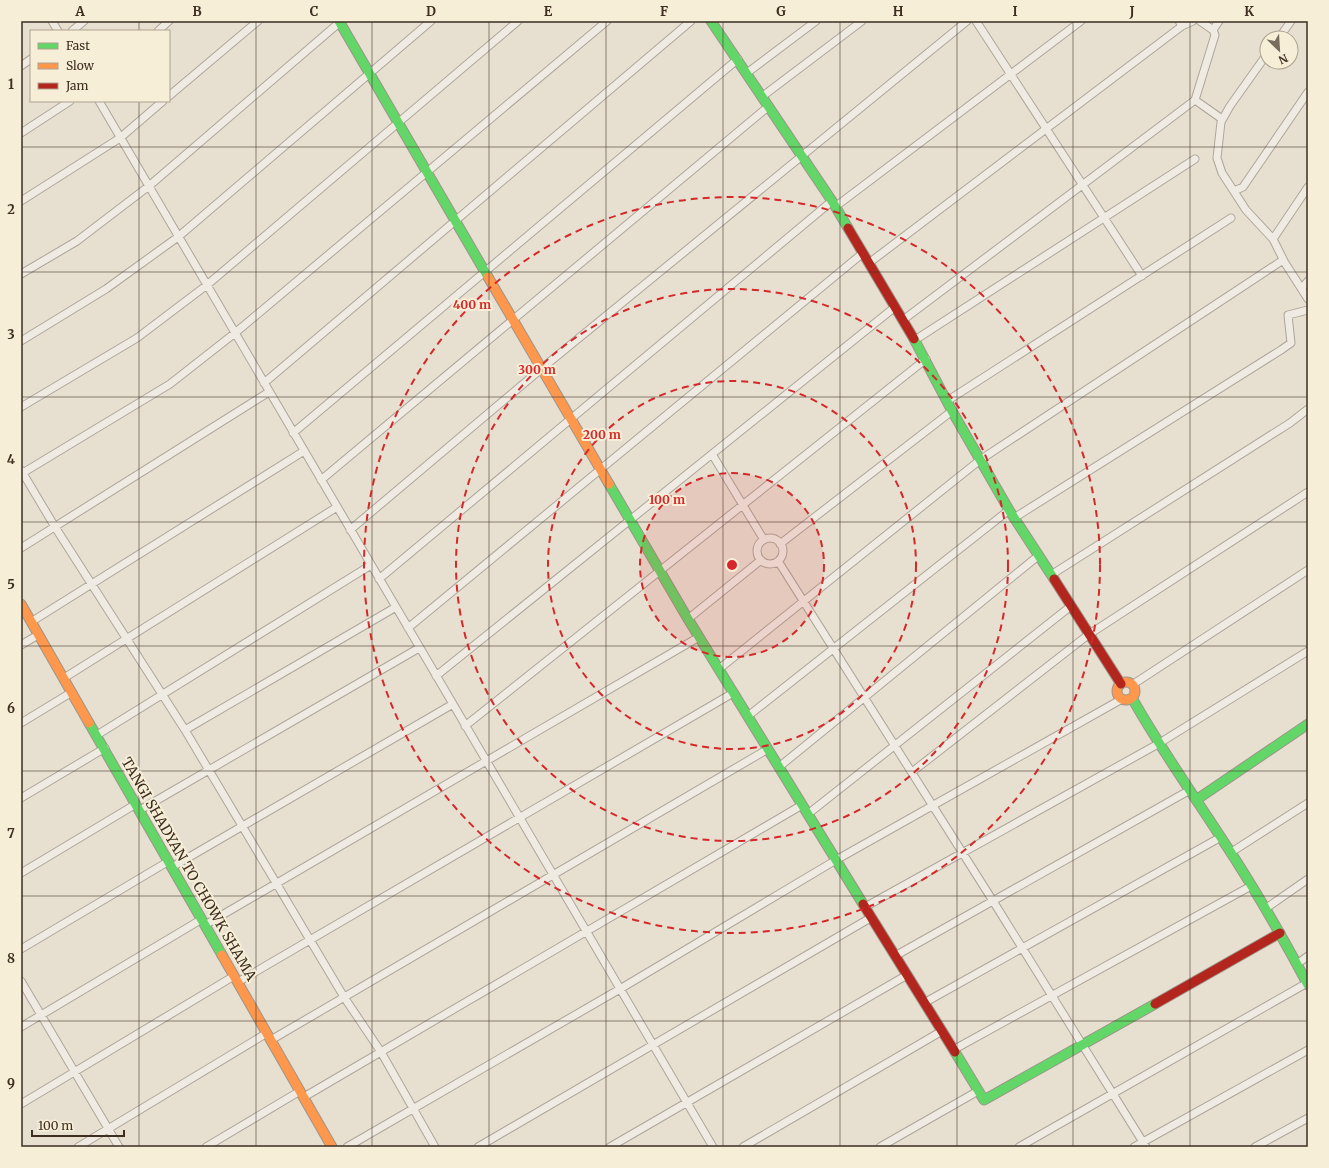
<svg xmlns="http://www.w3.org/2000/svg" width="1329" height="1168" font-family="Merriweather,serif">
  <rect width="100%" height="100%" fill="#e7e0d1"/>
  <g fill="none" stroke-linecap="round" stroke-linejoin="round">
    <defs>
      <path id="street" d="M52 21 58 31
        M976 21 1142 276
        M1179 21 1182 26 1193 21
        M1213 30 1219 21
        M72 31 84 21
        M158 31 169 21
        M1279 38 1291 21
        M1267 54 1230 106 1221 122 1217 158 1222 173 1246 210 1273 239 1285 263 1308 299
        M21 66 31 59
        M747 73 816 21
        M169 96 258 21
        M763 96 862 21
        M1195 100 1222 119
        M99 101 713 1147
        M21 133 70 101
        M1234 191 1243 187 1308 92
        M21 201 120 138 163 101
        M835 207 1081 21
        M1273 239 1308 187
        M869 263 1182 26
        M21 274 77 241 149 186 340 22
        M1302 288 1308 281
        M903 320 1195 100 1215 35 1213 30 1200 21
        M915 340 1195 159
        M21 341 106 289 178 237 431 21
        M264 383 691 21
        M947 401 1231 218
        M21 407 137 338 207 285 518 21
        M293 433 738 59
        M712 454 764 540
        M21 470 55 527 185 730 344 997 381 1052 435 1147
        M21 474 170 384 235 333 607 21
        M321 480 769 106
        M1014 518 1281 350 1291 343 1288 315 1308 310
        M350 530 541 369 967 21
        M757 551a13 13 0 1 1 26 0a13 13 0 1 1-26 0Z
        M780 544 952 411
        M21 548 269 392
        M778 561 993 901 1146 1147
        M1051 575 1290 423 1308 409
        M379 579 832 201
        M688 619 761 560
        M31 622 304 451
        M408 628 863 253
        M21 645 38 635
        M719 669 980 460 1283 260
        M436 676 895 307
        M64 678 337 507
        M1132 685 1308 570
        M748 716 1009 510
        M21 723 72 692
        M465 726 926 359
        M185 730 396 607
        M97 735 371 565
        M779 767 1038 556
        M912 772 1088 635 1308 492
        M21 798 105 748
        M140 810 419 648
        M808 814 1071 606
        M1230 853 1308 803
        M172 867 453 704
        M21 873 136 804
        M865 907 1158 744 1308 651
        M1265 909 1308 879
        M205 925 699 637
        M21 949 169 861
        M895 956 1190 790
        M1297 964 1308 956
        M21 981 119 1147
        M238 982 733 693
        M924 1003 1221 837
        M21 1027 202 919
        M271 1040 768 749
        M953 1050 1251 886
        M304 1097 802 805
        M21 1104 234 976
        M78 1147 267 1033
        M206 1147 300 1091
        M347 1147 620 989 836 860 1122 699
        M478 1147 872 917
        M610 1147 907 975
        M743 1147 942 1031
        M880 1147 978 1091
        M1019 1147 1307 983
        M1134 1147 1308 1050
        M1255 1147 1308 1118"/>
      <path id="fast" d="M339 21 488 277
        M711 21 832 201 848 228
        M914 339 952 411 1009 510 1054 579
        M609 484 688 619 863 904
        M1132 698C1159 746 1190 790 1220 836 1252 884 1281 934 1308 985
        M89 723 222 955
        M1196 800 1308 724
        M955 1052 984 1100 1155 1004"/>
      <path id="slow" d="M488 277 609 484
        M21 604 89 723
        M1117 691a9 9 0 1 1 18 0a9 9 0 1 1-18 0Z
        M222 955 332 1147"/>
      <path id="jam" d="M848 228 914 339
        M1054 579 1121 684
        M863 904 955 1052
        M1155 1004 1280 933"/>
    </defs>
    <use href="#street" stroke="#ada599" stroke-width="9"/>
    <use href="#fast" stroke="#9c958a" stroke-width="11"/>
    <use href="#slow" stroke="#9c958a" stroke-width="11"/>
    <use href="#jam" stroke="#9c958a" stroke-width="11"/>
    <use href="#street" stroke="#efebe3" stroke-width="7"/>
    <use href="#fast" stroke="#63d668" stroke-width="9"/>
    <use href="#slow" stroke="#ff974d" stroke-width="9"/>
    <use href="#jam" stroke="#b3261e" stroke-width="9"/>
  </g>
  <path fill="none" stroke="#3d2e20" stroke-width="1" stroke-opacity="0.55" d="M139 21V31M256 21V1147M372 21V1147M489 21V1147M606 21V1147M723 21V1147M840 21V1147M957 21V1147M1073 21V1147M1190 21V1147M139 101V1147M21 147H1308M21 272H1308M21 397H1308M21 522H1308M21 646H1308M21 771H1308M21 896H1308M21 1021H1308"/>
  <circle cx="732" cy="565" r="92" fill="#d62828" fill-opacity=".12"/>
  <g fill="none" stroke="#d62828" stroke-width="2" stroke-dasharray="7 5">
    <circle cx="732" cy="565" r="92"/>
    <circle cx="732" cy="565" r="184"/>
    <circle cx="732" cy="565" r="276"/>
    <circle cx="732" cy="565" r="368"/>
  </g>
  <g text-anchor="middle" stroke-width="4" stroke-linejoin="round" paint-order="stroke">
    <g font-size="14" fill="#3d2e20" stroke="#f7eed8">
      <text transform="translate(189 869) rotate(60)" y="5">TANGI SHADYAN TO CHOWK SHAMA</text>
    </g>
  </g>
  <circle cx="732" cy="565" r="6" fill="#d62828" stroke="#f7eed8" stroke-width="2"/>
  <g font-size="12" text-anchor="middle" font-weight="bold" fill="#d62828" stroke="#f7eed8" stroke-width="4" stroke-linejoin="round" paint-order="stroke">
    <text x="472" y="309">400 m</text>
    <text x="537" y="374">300 m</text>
    <text x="602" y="439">200 m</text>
    <text x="667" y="504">100 m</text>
  </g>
  <rect width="1329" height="1168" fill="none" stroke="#f7eed8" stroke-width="44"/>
  <rect x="30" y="30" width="140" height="72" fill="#f7eed8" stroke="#ada18e"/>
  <rect x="38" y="43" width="20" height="6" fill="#63d668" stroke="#ada18e"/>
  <text x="66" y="50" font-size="12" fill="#3d2e20">Fast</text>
  <rect x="38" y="63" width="20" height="6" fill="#ff974d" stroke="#ada18e"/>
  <text x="66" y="70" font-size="12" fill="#3d2e20">Slow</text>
  <rect x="38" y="83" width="20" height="6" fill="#b3261e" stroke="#ada18e"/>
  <text x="66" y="90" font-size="12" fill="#3d2e20">Jam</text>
  <g transform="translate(1279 50) rotate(155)"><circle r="19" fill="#f7eed8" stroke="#ada18e"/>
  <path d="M0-3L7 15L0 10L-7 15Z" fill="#786c5e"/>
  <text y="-6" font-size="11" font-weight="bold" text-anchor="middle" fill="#3d2e20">N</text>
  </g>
  <path d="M32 1130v6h92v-6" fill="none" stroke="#3d2e20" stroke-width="2"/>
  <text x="38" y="1130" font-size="12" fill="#3d2e20" stroke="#f7eed8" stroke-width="3" paint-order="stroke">100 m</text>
  <rect x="22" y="22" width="1285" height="1124" fill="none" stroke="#3d2e20" stroke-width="1.5"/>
  <g font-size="13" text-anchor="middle" font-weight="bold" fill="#3d2e20">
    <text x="80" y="16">A</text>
    <text x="197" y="16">B</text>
    <text x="314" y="16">C</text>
    <text x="431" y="16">D</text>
    <text x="548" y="16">E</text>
    <text x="664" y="16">F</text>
    <text x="781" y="16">G</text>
    <text x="898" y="16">H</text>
    <text x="1015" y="16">I</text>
    <text x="1132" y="16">J</text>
    <text x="1249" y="16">K</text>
    <text x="11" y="89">1</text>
    <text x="11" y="214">2</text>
    <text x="11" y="339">3</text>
    <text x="11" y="464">4</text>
    <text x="11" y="589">5</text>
    <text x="11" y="713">6</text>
    <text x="11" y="838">7</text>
    <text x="11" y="963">8</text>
    <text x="11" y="1088">9</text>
  </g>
</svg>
